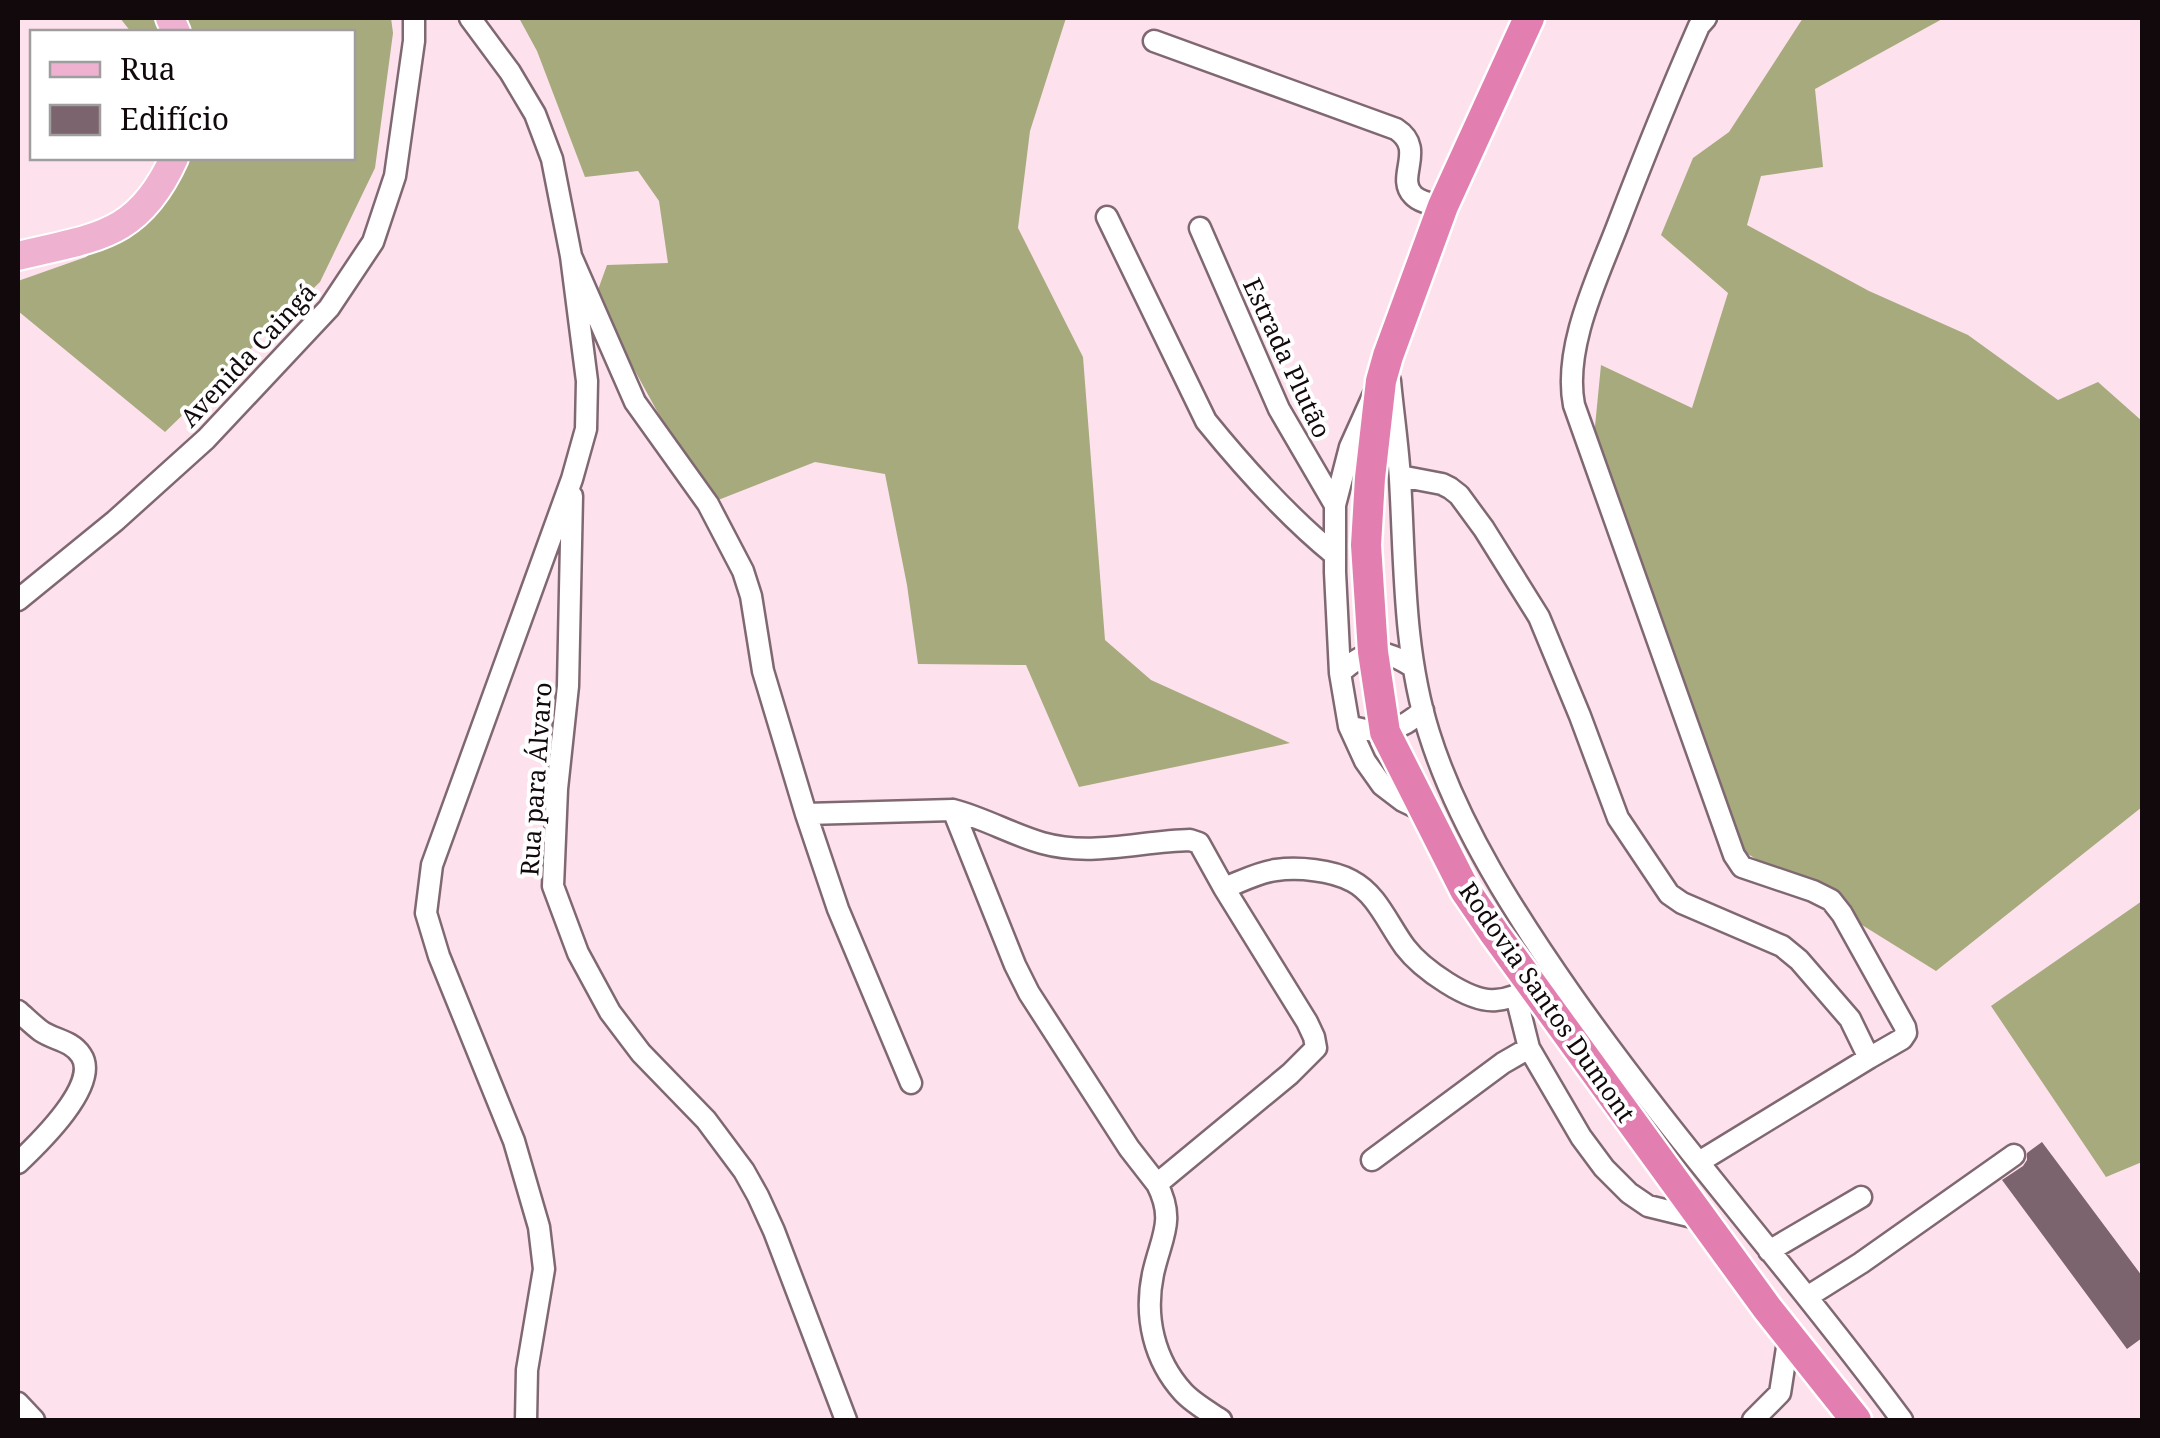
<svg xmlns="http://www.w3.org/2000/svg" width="2160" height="1438" font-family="'Noto Serif',serif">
  <rect width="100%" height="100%" fill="#fde2ed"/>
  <path fill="#a6aa7d" d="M120 18H391L393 33 375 168 320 282 165 432 18 311V281L86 257 128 225 174 158H352V32H131Z
    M519 18H1066L1030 131 1018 228 1083 357 1105 640 1151 680 1290 743 1079 787 1026 665 918 664 907 585 885 474 815 462 708 504 595 298 607 265 668 263 659 201 638 171 585 177 537 51Z
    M1803 18H1944L1815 89 1823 167 1761 176 1747 225 1869 291 1968 335 2058 400 2098 382 2142 421V807L1936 971 1740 849 1592 457 1601 365 1692 408 1728 293 1661 235 1693 158 1729 132Z
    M2142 901V1162L2106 1177 1991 1006Z"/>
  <path fill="#7b646e" d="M2042 1142 2142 1276V1338L2127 1349 2002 1180 2023 1166 2027 1160V1153Z"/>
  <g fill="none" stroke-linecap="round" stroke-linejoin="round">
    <defs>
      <path id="minor" d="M470 18 510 72 535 114 552 159 571 256 635 402 708 504 743 571 751 596 763 671 806 814
        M1706 18 1699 26C1670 92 1643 159 1617 227 1597 279 1563 348 1574 405L1734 855 1742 867 1813 891 1831 900 1842 914 1905 1027 1906 1033 1902 1039 1869 1058
        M1154 41 1396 129C1427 149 1395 177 1413 195 1420 203 1434 204 1443 206
        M1107 217 1206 421C1245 469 1287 516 1335 555
        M1200 228 1279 409 1335 505
        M1390 381C1393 413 1398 446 1400 479 1405 563 1403 651 1429 733 1458 826 1517 917 1573 997 1676 1143 1796 1276 1902 1420
        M1373 396 1350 447 1335 505V572L1340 673 1349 726 1365 761 1382 785 1403 801 1426 812
        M1400 476 1442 484 1450 488 1459 495 1484 529 1539 617 1580 716 1618 818 1669 894 1682 903 1782 946 1799 960 1850 1019 1869 1058 1699 1162
        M572 496 568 686 557 789 553 886 578 953 610 1012 641 1053 706 1120 744 1171 758 1196 774 1231 846 1420
        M18 600 115 521 206 439 329 308 373 242 395 176 414 41V18
        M1340 673C1367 648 1382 647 1413 667
        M1349 726C1378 735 1401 732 1423 710
        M953 810 1015 965 1029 993 1129 1148 1157 1184
        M1516 996 1529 1048 1581 1137 1604 1168 1629 1193 1648 1206 1697 1218 1703 1225
        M18 1011C25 1017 33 1025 41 1031 54 1040 71 1040 81 1055 101 1084 38 1144 18 1163
        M911 1083 838 909 806 814 953 810C984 818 1011 834 1042 843 1092 857 1140 841 1190 840L1199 843 1224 888C1240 882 1259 872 1276 870 1298 867 1332 870 1352 881 1377 894 1388 924 1405 947 1421 968 1469 1003 1496 1000 1510 999 1521 994 1532 987
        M1372 1160 1503 1063 1529 1048
        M1769 1251 1861 1197
        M1807 1297 1861 1263 2014 1155
        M18 1403 34 1420
        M526 1420 527 1370 544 1269 539 1227 514 1141 439 956 426 913 432 865 572 479 586 429 587 381 571 256
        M1221 1420C1209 1412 1193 1403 1183 1392 1154 1360 1144 1317 1153 1274 1161 1237 1176 1221 1157 1184L1290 1074 1316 1048 1314 1037 1307 1022 1224 888
        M1753 1420 1780 1393 1789 1335"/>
      <path id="major" d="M170 18 176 32
        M18 256C95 237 138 238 174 158"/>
      <path id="highway" d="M1529 18 1443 206 1388 356 1381 381 1370 478 1366 545 1373 652 1385 732 1465 890 1495 934 1767 1308 1856 1420"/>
    </defs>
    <use href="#minor" stroke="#806872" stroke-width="25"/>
    <use href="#major" stroke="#fff" stroke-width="32"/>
    <use href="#highway" stroke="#fff" stroke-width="35"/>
    <use href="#minor" stroke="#fff" stroke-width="20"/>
    <use href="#major" stroke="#eeb2d0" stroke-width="28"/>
    <use href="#highway" stroke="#e37fb0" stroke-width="30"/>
  </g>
  <g text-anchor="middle" stroke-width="8" stroke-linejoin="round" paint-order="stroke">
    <g font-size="25" fill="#11090c" stroke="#fff">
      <text transform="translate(248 355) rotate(-47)" y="9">Avenida Caingá</text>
      <text transform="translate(1287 358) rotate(65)" y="9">Estrada Plutão</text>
      <text transform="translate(536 779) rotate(-86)" y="9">Rua para Álvaro</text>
      <text transform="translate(1547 1002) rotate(55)" y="9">Rodovia Santos Dumont</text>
    </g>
  </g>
  <rect width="2160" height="1438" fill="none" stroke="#11090c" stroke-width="40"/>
  <rect x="30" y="30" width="325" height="130" fill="#ffffff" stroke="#a09d9e" stroke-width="2.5"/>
  <rect x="50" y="62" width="50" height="15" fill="#eeb2d0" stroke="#a09d9e" stroke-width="2.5"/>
  <text x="120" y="80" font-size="30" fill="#11090c">Rua</text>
  <rect x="50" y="105" width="50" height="30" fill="#7b646e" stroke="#a09d9e" stroke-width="2.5"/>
  <text x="120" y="130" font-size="30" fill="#11090c">Edifício</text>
</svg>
